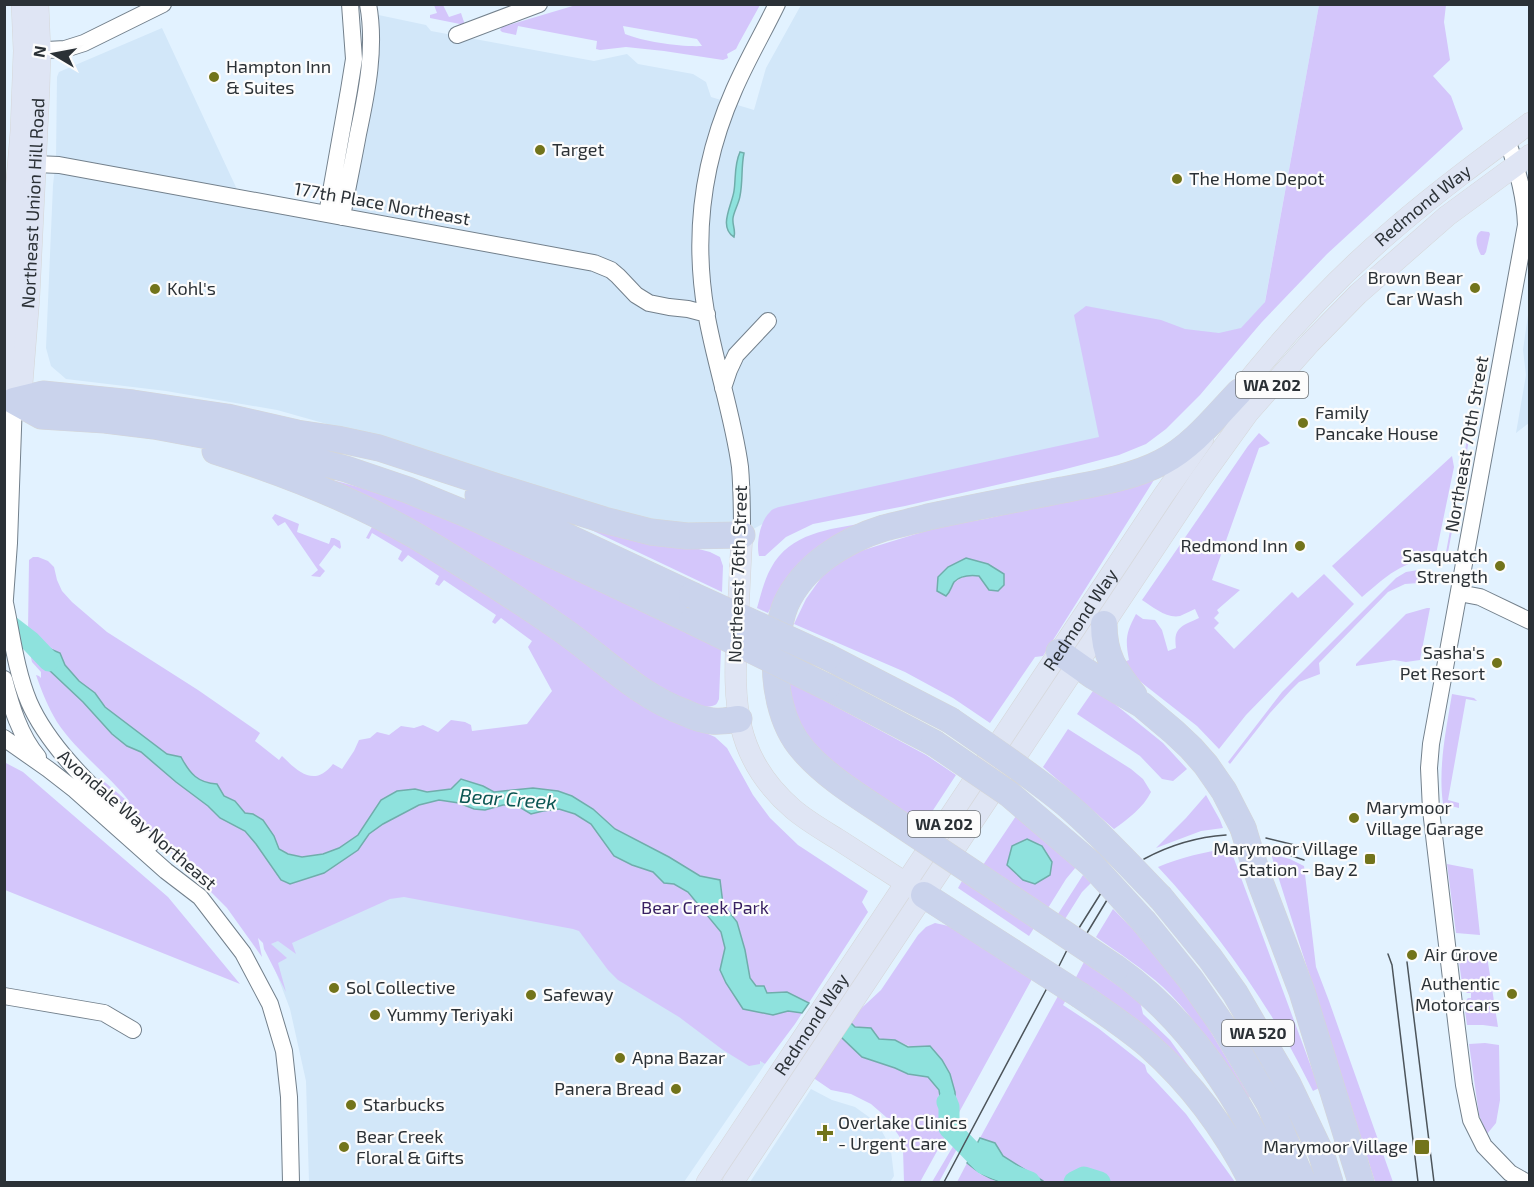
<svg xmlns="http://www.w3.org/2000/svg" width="1534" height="1187" font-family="'Exo 2',sans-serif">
  <rect width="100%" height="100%" fill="#e2f2ff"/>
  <path fill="#d2e7f9" d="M801 5H1319L1261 323 1159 428 776 517 742 535 687 536 373 437 277 410 166 391 66 379 51 366 46 348 53 185 56 159 57 77 59 72 162 28 241 198 342 217 369 13 426 25 431 31 594 61 627 54 638 64 693 74 706 82 711 97 754 110 766 68Z
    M1529 308V423L1516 433 1526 375 1523 350Z
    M390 892 577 913 637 987 765 1064 684 1182H309L306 1081 290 1009 266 946Z
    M811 1089 832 1100 855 1107 869 1117 880 1128 885 1137 891 1151 894 1176 890 1182H750Z"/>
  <path fill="#d4c6fb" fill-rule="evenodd" d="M434 5H443L449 17 461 13 465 25 430 18V15L437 13Z
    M576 5H760L739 43 736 49 727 54 728 58 723 60 664 51 626 47 600 50 596 49 597 41 518 26 516 35 502 32 500 30 502 27ZM623 26 697 39 702 46C682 47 644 42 625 34Z
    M1319 5H1446L1444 22 1450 60 1433 76 1451 96 1463 129 1327 254 1261 323 1200 395 1166 429 1146 444 1119 455 1062 470 905 506 813 524 786 537 765 556H759C756 544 760 521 770 512 772 509 776 508 779 507L1099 437 1074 315 1086 306 1161 320 1185 329 1219 333 1241 328 1265 302Z
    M1481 231 1489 232 1490 234 1486 252 1484 255H1481C1477 248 1473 236 1481 231Z
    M1259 433 1270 443 1267 445 1259 448 1212 580 1240 590 1217 610 1219 613 1214 618 1219 623 1214 628 1234 649 1292 592 1298 598 1324 574 1354 604 1246 715 1219 749 1197 726 1137 679 1124 662 1129 660C1125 639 1126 633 1136 614L1143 619 1155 620 1162 630 1168 651 1176 648C1173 627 1182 626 1199 618L1195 609C1190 611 1185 614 1180 616 1167 619 1153 607 1142 600L1248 446Z
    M1467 439 1469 440 1446 563H1444Z
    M1452 456 1454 467 1435 559C1402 560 1386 577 1362 597L1332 566Z
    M318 476 406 500 468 526 721 649 719 699C717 703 717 705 712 706 701 710 671 695 659 691Z
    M1154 480 1043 656 1035 657 990 723 953 698 905 672 794 624 806 599 828 568 857 552 942 526 985 519ZM966 558 998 591 989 590 979 576 966 575 955 582Z
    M547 509 710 552 720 557 723 566 722 592Z
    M275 514 299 524 297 532 329 544 331 538H334L340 541 341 547 340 549 334 545 319 565 325 571 320 577 311 576 318 570 285 522 278 526 272 518Z
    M865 523 819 547 788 576 768 613 757 608C761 595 764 580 771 568 790 533 829 529 865 523Z
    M373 525 439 559 587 661 615 687 641 704 715 737 727 748 753 795 770 818 798 845 868 891 862 902 868 912 795 1024 765 1064 760 1061V1064L749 1066 723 1050 679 1017 618 980 608 970 579 931 573 929 404 897 390 899 292 943 296 954 278 941 271 944 287 958 278 963 286 992 264 949 263 943 258 938 262 957 227 908 98 779 100 778 126 800 130 802C108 774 77 752 57 722 48 707 42 692 36 675L39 676 41 678V672L32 662 28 645 40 659V642L28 630 29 560 33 557H38L48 561 54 567 57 580 62 591 72 602 107 632 198 690 260 733 255 741 279 760 282 756C299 773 315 787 333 764L342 769 354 751 359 740 370 738 377 732 389 735 401 726 414 728 423 725 438 732 451 720 465 722 471 725 472 731 527 724 552 691 528 647 532 641 501 618 495 624 492 622 496 615 444 580 439 586 435 584 439 576 408 555 402 562 398 559 402 551 372 533 369 539 366 538Z
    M1418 570 1433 571 1432 582 1405 584 1388 592 1319 663 1320 674 1299 682 1291 690 1270 713 1230 764 1228 762 1282 692 1396 578 1406 572Z
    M1427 608H1430L1420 660 1406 662 1394 660 1356 666V664L1406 614Z
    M788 681 926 755 956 775 924 824C884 798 826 767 801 726 793 713 790 696 788 681Z
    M1095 688 1163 743 1187 769 1173 781 1162 779 1140 756 1077 714Z
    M1452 694 1474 698 1477 701 1466 699 1448 800 1459 803V808L1443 804C1438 767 1446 731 1452 694Z
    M1068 729 1131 769 1143 779 1151 792C1143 808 1128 819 1114 829L1043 767Z
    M4 762 23 772 168 897 240 984 5 890Z
    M1206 795 1220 820 1223 828 1201 831 1156 848 1186 818Z
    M1016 816 1076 867 1066 879 1048 908 983 865Z
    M1230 848 1319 1088 1313 1091C1302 1070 1292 1049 1280 1030 1244 971 1205 917 1158 867 1181 857 1205 852 1230 848Z
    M1271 854 1290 859 1304 866 1316 967 1329 1001 1393 1182H1375Z
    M1447 864 1473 869 1480 935 1456 933Z
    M1083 875 1091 883 1082 892 1065 919 1058 914Z
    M962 881 1034 928 1029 936 958 888Z
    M1113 909 1143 939 1197 1009 1250 1097 1245 1100C1221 1061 1197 1019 1163 987 1142 968 1119 953 1096 937Z
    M935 923 953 927 1032 979 956 1118 955 1092 950 1074 942 1060 895 1040 878 1039 871 1029 855 1027 849 1021 853 1016 881 990 918 935 926 927Z
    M1458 955 1487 956 1498 1027 1483 1025H1467L1464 1003 1468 998H1471V993H1467L1463 990Z
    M1084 962 1140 1001 1143 1014 1170 1040 1193 1072 1191 1074 1074 981Z
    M1058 996 1066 1000 1063 1005 1098 1028 1145 1065 1147 1072 1186 1114 1235 1182H1043V1181L1003 1156 995 1143 980 1138Z
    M840 1035 862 1057 895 1068 908 1074 928 1077 939 1091 946 1135 920 1182H904L903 1149 899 1136 886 1117 871 1104 851 1094 831 1090 812 1077Z
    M1485 1043 1499 1045 1500 1100 1496 1123 1487 1134 1479 1115 1469 1044Z
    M955 1143 958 1147 939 1182H932Z
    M967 1163 980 1174 998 1182H957Z"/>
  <path fill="#8ee2dd" stroke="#70adab" stroke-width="1.5" d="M740 152 744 153C741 167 743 181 740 196 739 203 734 211 733 218 732 225 736 230 734 237 718 227 732 205 734 191 736 178 734 165 740 152Z
    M966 558 988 564 1004 574V585L998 591 989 590 979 576C971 575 961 575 954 582 951 587 951 591 946 596L937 591 938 577 948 567Z
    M28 630 48 648 60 653 65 665 79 681 95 693 105 707 167 754 181 757C190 774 198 783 217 784L224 796 235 801 245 813 253 814 263 820 274 836 279 849 288 854 302 857 323 854 339 848 358 835 381 800 397 791 415 789 427 792 451 789 461 779 483 786 494 792 533 788 558 791 572 796 593 809 615 829 669 857 700 876 720 880 723 904 737 922 745 950 750 978 756 986H764L767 993 787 992 809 1003 802 1013 788 1011 773 1015 743 1009 726 983 720 970 725 948 721 932 688 892 674 884 664 883 653 872 632 865 614 856 591 824 575 814 559 809 543 811 531 814 516 805H503L485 810 474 809 459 803 439 800 419 805 383 824 369 834 358 850 324 873 290 884 281 880 256 844 245 831 220 818 208 806 176 782 141 752 127 746 112 734 83 702 48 669 28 645Z
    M1027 839 1042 846 1052 862 1050 875 1035 884 1023 880 1007 865 1012 846Z
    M849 1021 855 1027 871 1028 879 1039 895 1040 908 1047 930 1046 942 1060 950 1074 955 1092 956 1118 946 1135 939 1090 928 1077 908 1074 895 1068 862 1057 840 1036Z
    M980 1138 995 1143 1003 1156 1043 1181V1182C1008 1183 995 1187 967 1163Z"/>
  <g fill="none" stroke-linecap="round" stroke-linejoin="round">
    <path stroke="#8ee2dd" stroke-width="21" d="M4 621 30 641 49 661
      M947 1102 949 1107V1128L984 1164 1030 1182
      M1074 1182 1084 1177 1100 1182"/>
    <defs>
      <path id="minor" d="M457 35 539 4
        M29 51 65 49 84 43 163 4
        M1507 140C1517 167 1525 196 1526 225L1431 744 1429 768 1431 810 1457 1029 1464 1085 1471 1120 1484 1146 1510 1173 1526 1182
        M36 164 59 165 594 263 611 270 618 276 636 295 649 303 669 307 688 309 707 314
        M327 214 349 90 354 59 350 4
        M342 217C347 189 353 162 358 134 367 92 376 47 368 4
        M723 388 729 370 736 355 768 321
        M742 535C742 513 742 490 740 467 733 415 715 364 706 312 693 236 703 160 734 90 747 60 763 33 777 4
        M1459 593 1480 597 1530 621
        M5 603C12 636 16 671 29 702 52 755 110 803 151 844
        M4 612 9 543 14 401
        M4 679C11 706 20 736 38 757
        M4 738 48 769 75 790 166 871 200 897 243 953 270 1004 284 1051 289 1097 291 1182
        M4 996 104 1013 133 1030"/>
      <g id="major">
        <path d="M14 401 5 382 13 226 21 131 24 51 22 4"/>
        <path id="s1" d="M14 401 22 384 29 297 39 89 40 51 38 4"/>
        <path id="s2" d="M1229 405C1278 341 1334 280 1395 228 1438 191 1484 157 1530 123"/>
        <path d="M742 535C740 567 739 599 737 631 733 703 734 758 793 809 807 821 823 830 839 840 864 856 890 873 915 889"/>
        <path id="s3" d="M707 1182 1163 496 1203 439"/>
        <path d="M733 1182 1199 481 1248 413 1310 343 1358 294 1447 216 1530 155"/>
      </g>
      <path id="highway" d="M14 401 43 394 133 403 227 417 297 433 337 439 379 448 501 488 604 520 651 532 687 536 742 535
        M14 401 41 416 105 420 154 426 251 444 346 469 408 490 469 515 692 621
        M215 451C285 473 352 499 416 536 464 565 512 595 558 627 601 656 636 695 686 713 694 717 703 720 712 721 721 722 730 720 739 719
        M478 495 692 595
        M1104 624C1104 656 1115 671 1134 695
        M1059 652 1093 676 1142 705 1174 732 1191 748 1206 765 1224 791 1243 828
        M828 657 950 720
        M827 687 934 743
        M897 822C865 800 829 780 803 750 780 724 773 682 776 648 778 632 780 618 786 604 804 565 845 540 884 528 899 524 914 521 928 517 973 507 1017 499 1062 490 1094 484 1134 477 1162 462 1193 446 1216 416 1239 392
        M1250 851 1261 884 1302 992 1361 1182
        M924 895 1011 951
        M1161 898 1210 958 1235 993 1288 1084 1321 1153 1330 1182
        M1145 923 1191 980 1223 1026 1269 1103 1303 1182
        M1116 968C1189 1019 1242 1101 1277 1182
        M1081 996C1104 1012 1127 1027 1148 1045 1192 1084 1226 1130 1252 1182"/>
    </defs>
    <use href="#minor" stroke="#73808c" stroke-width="18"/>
    <use href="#major" stroke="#d5d6d7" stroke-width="22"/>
    <use href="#highway" stroke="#d5d6d7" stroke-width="27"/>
    <use href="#minor" stroke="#fff" stroke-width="16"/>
    <use href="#major" stroke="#dfe5f4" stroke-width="21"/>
    <use href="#highway" stroke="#cad3ec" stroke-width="26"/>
    <path stroke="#4c545a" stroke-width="1.5" d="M1266 838 1303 847
      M1269 848 1304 860
      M1144 859C1170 845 1196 837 1226 835
      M1079 928 1101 893
      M1087 933 1107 900
      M1388 954 1392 965 1418 1182
      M1407 962 1434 1182
      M1057 970 1067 950
      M944 1182 1047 988"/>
    <defs>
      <path id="highway-bridge" d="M692 595 828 657
        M692 621 827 687
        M950 720C989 747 1029 773 1066 804 1100 833 1130 866 1161 898
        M934 743 1009 794 1091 864 1145 923
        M897 822 1116 968
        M1243 828 1250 851
        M1011 951 1081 996"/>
    </defs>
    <use href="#highway-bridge" stroke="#d5d6d7" stroke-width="27" stroke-linecap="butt"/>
    <use href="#highway-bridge" stroke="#cad3ec" stroke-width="26"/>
  </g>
  <g fill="#72741b" stroke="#fcfcfc" stroke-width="2">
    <circle cx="214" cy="77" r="6"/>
    <circle cx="540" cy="150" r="6"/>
    <circle cx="1177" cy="179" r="6"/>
    <circle cx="1475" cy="288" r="6"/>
    <circle cx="155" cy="289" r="6"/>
    <circle cx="1303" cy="423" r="6"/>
    <circle cx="1300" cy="546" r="6"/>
    <circle cx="1500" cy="566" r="6"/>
    <circle cx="1497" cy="663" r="6"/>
    <circle cx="1354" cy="818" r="6"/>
    <rect x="1364" y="853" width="12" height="12" rx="3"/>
    <circle cx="1412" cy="955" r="6"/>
    <circle cx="334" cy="988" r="6"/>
    <circle cx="1512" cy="994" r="6"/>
    <circle cx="531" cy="995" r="6"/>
    <circle cx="375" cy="1015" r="6"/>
    <circle cx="620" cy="1058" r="6"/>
    <circle cx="676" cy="1089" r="6"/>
    <circle cx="351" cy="1105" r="6"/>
    <path d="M822 1124h6v6h6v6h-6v6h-6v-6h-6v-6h6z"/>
    <circle cx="344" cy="1147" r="6"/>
    <rect x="1414" y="1139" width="16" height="16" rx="3"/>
  </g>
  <g text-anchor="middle" stroke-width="4.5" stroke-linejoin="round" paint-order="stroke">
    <g fill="#fcfcfc" stroke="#6a6e71" stroke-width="1.5">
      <rect x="1236" y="372" width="72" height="26" rx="4.5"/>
      <rect x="908" y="811" width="72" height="26" rx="4.5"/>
      <rect x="1222" y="1020" width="72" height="26" rx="4.5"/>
    </g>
    <g font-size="16" font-weight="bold" fill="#2b3136">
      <text x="1272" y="391">WA 202</text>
      <text x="944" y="830">WA 202</text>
      <text x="1258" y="1039">WA 520</text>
    </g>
    <g font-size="18" fill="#2b3136" stroke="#fcfcfc" text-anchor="start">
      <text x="226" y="73">Hampton Inn<tspan x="226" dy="21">&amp; Suites</tspan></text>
      <text x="552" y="156">Target</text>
      <text x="1189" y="185">The Home Depot</text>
      <text x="1463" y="284" text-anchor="end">Brown Bear<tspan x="1463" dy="21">Car Wash</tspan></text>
      <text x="167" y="295">Kohl's</text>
      <text x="1315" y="419">Family<tspan x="1315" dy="21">Pancake House</tspan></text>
      <text x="1288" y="552" text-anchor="end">Redmond Inn</text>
      <text x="1488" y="562" text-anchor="end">Sasquatch<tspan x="1488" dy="21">Strength</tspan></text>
      <text x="1485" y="659" text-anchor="end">Sasha's<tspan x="1485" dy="21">Pet Resort</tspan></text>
      <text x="1366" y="814">Marymoor<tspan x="1366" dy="21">Village Garage</tspan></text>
      <text x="1358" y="855" text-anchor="end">Marymoor Village<tspan x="1358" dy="21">Station - Bay 2</tspan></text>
      <text x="1424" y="961">Air Grove</text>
      <text x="1500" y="990" text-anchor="end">Authentic<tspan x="1500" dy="21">Motorcars</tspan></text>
      <text x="346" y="994">Sol Collective</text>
      <text x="543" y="1001">Safeway</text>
      <text x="387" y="1021">Yummy Teriyaki</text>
      <text x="632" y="1064">Apna Bazar</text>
      <text x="664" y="1095" text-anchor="end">Panera Bread</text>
      <text x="363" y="1111">Starbucks</text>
      <text x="838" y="1129">Overlake Clinics<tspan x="838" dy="21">- Urgent Care</tspan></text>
      <text x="356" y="1143">Bear Creek<tspan x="356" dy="21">Floral &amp; Gifts</tspan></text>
      <text x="1408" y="1153" text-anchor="end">Marymoor Village</text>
    </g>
    <g font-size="18" fill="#2b3136" stroke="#fcfcfc">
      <text dy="6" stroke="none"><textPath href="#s1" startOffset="200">Northeast Union Hill Road</textPath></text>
      <text transform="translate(382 204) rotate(10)" y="6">177th Place Northeast</text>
      <text dy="6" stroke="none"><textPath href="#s2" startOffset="279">Redmond Way</textPath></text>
      <text transform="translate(1467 444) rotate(-80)" y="6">Northeast 70th Street</text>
      <text transform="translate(738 574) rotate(-88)" y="6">Northeast 76th Street</text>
      <text dy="6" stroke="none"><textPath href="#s3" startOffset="675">Redmond Way</textPath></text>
      <text transform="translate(137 820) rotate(41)" y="6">Avondale Way Northeast</text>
      <text dy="6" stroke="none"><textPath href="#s3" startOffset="189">Redmond Way</textPath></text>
    </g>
    <g font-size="18" fill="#371f61" stroke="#fcfcfc">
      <text x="705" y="914">Bear Creek Park</text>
    </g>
    <g font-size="20" font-style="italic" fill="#0a5552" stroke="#fcfcfc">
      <text transform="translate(508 799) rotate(4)" y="7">Bear Creek</text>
    </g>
  </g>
  <rect width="1534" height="1187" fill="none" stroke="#2b3136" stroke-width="12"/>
  <g transform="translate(54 54) rotate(280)" stroke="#fcfcfc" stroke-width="4.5" paint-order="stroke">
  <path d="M0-4.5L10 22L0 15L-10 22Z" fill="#2b3136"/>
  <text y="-9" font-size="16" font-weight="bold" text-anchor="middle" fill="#2b3136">N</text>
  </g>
</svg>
